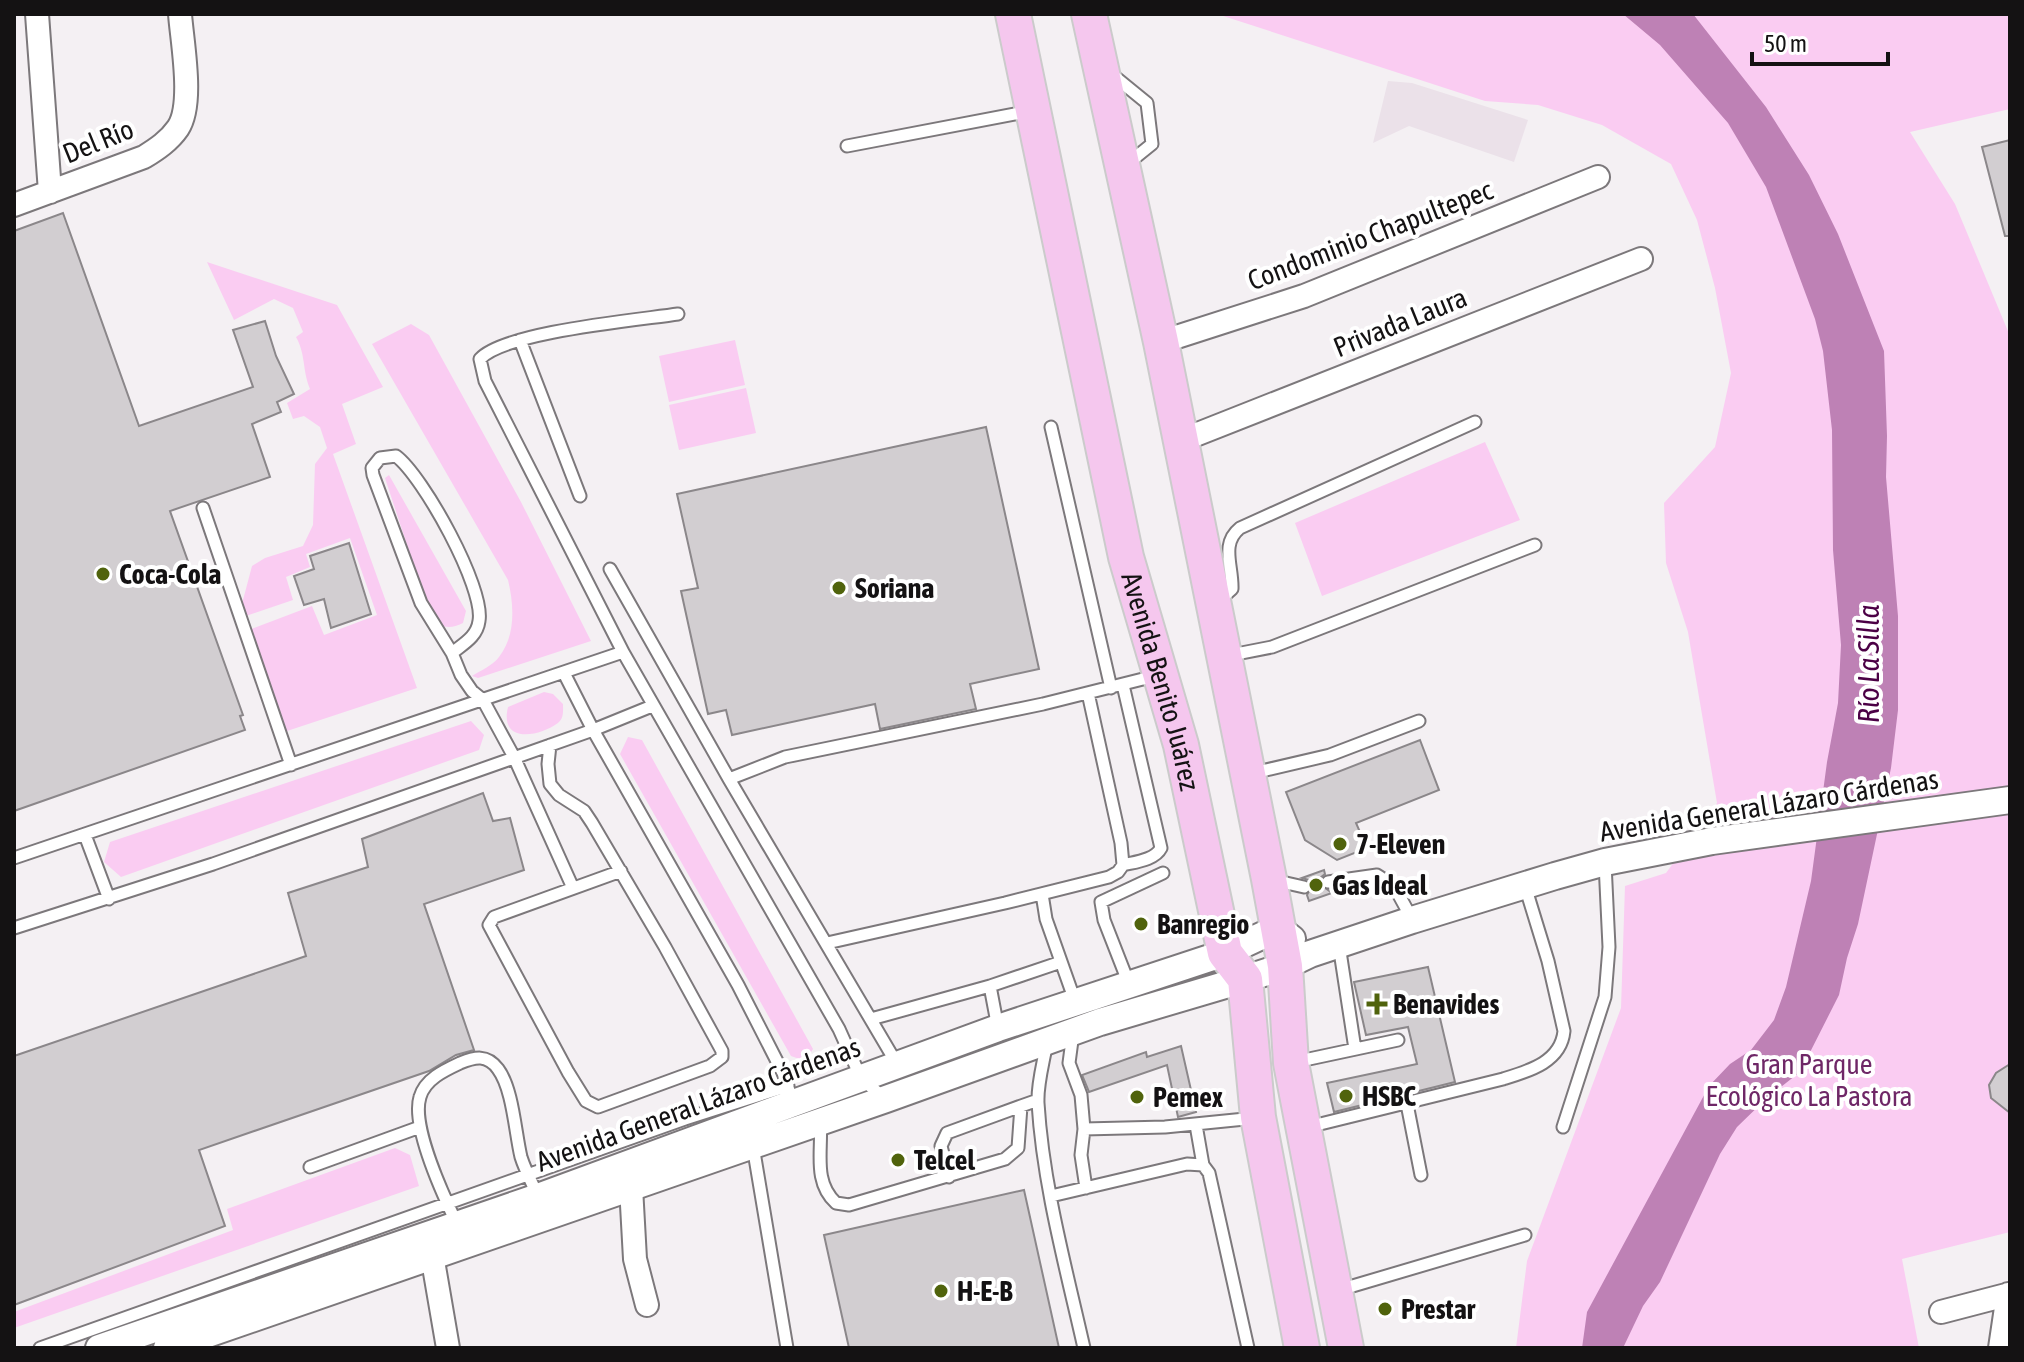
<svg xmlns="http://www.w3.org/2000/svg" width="2024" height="1362" font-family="'Asap Condensed',sans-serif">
  <rect width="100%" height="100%" fill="#f4f0f3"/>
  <path fill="#ebe1e9" d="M1388 81 1412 83 1528 120 1514 162 1409 126 1373 143Z"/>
  <path fill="#faccf2" d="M1217 14H2010V109L1910 132 1955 204 2010 336V1232L1902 1259 1919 1348H1516L1527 1261 1621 1008 1625 886 1666 873 1717 803 1688 632 1666 563 1664 503 1715 447 1731 373 1715 288 1697 220 1671 164 1602 125 1538 105 1485 101Z
    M207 262 337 305 383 387 342 404 356 444 333 454 417 688 284 732 249 630 312 606 324 635 377 615 350 538 306 554 310 567 286 577 293 600 243 617V600L252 566 265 558 303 546 313 525 315 464 327 448 320 427 304 416 293 419 287 403 310 389C302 369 306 355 296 337L303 332 293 308 274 299 234 320Z
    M411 324 429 335 521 502 591 641 478 678 472 676C480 671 493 665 499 657 516 635 514 605 508 580L372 344Z
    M735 340 745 385 669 402 659 356Z
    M746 388 756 433 679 450 669 405Z
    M1485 442 1520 520 1322 596 1295 523Z
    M389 475 466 611 463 623C451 629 443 628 432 621L385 478Z
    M544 692 553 694 563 704C563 711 564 718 558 723 539 737 499 744 508 707Z
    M471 721 484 735 479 750 121 877 104 862 110 842Z
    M628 737 642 740 813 1049 805 1061 791 1056 620 754Z
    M395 1148 410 1155 419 1186 14 1328V1312L233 1230 227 1209Z"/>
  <path fill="#be81b5" d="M1623 14H1693L1766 107 1809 175 1838 234 1884 351 1887 436 1886 477 1898 616V710L1891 768 1858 924 1847 958 1839 995 1800 1072 1768 1097 1737 1127 1720 1154 1660 1282 1643 1306 1623 1348H1582L1587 1312 1709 1086 1730 1064 1751 1050 1774 1020 1786 987 1811 881 1827 762 1838 703 1841 645 1833 550 1832 430 1823 351 1815 319 1766 187 1728 123 1660 45Z"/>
  <path fill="#d2ced1" stroke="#8b878a" stroke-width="2" d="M2010 140V236H2005L1982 147Z
    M63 213 139 426 253 387 233 330 265 321 276 356 294 394 277 402 281 412 252 424 270 477 170 511 243 715 240 716 245 730 14 811V231Z
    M986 427 1039 669 970 684 976 709 880 729 875 704 732 735 726 710 708 714 681 591 698 588 677 494Z
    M349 543 371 614 331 628 324 599 304 605 294 576 314 569 310 556Z
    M1420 740 1439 790 1356 823 1367 848 1337 860 1305 840 1286 792Z
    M483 793 493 821 510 818 524 870 424 904 474 1050 456 1055 429 1071 199 1150 225 1226 14 1305V1056L306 956 288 893 368 867 362 839Z
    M1324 870 1325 874 1320 878V884L1332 893 1309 901 1307 895 1312 885 1309 880 1302 878Z
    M1428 967 1455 1082 1334 1112 1327 1083 1417 1064 1408 1027 1366 1035 1354 982Z
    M1181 1046 1196 1112 1178 1117 1167 1065 1089 1092 1082 1075 1146 1052 1147 1057Z
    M2010 1064V1113L1991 1098 1989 1085 1996 1073Z
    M1024 1190 1059 1348H849L824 1235Z"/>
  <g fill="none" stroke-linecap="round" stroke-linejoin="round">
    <defs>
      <path id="service" d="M1109 72 1147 103 1152 144 1126 165
        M847 146 1031 111
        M520 340 580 496
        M1051 427 1111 688
        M203 508 291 765
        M610 569 729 779 897 1064
        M1216 595 1222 598 1232 589C1233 566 1220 544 1240 528L1475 422
        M623 652 485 381 480 359C504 332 638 320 678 314
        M452 653C463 644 477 637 479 621 485 588 423 476 396 456L380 458 372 468 373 475 421 603 452 653 461 675 472 691 483 700 514 757 573 888
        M1226 656 1272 647 1535 545
        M564 673 593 730 652 706
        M550 745 548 764 550 784 559 795 584 811 592 823 665 947 722 1051V1057L710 1066 598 1107 586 1101 568 1072 489 925 494 917 621 871
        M1253 773 1330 755 1419 721
        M729 779 785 757 1043 704 1155 676
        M85 835 109 899
        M14 858 623 652 839 1029 861 1078 885 1099
        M1123 865C1135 862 1155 860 1161 848L1123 685
        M1273 880 1304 887
        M1328 882 1377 875 1394 886 1412 919
        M1042 894 1046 919 1075 1001
        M14 928 213 864 593 730 738 985 783 1073 793 1102
        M827 943 1005 903 1109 877 1118 872 1123 865 1121 843 1088 693
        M1339 945 1355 1049
        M1129 984 1104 920 1101 902 1163 873
        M990 986 998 1028
        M871 1019 990 986 1061 962
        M1073 1033 1069 1063 1081 1095 1084 1129 1165 1127 1255 1118
        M1047 1041C1044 1061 1037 1083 1038 1103 1043 1185 1066 1268 1084 1348
        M1295 1062 1398 1040
        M1407 1104 1421 1175
        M820 1121C823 1149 812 1181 836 1203L849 1205 1005 1159 1018 1148 1021 1106 1038 1100
        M1196 1125 1203 1165
        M1308 1127 1503 1079C1529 1071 1561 1062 1564 1031L1548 961 1525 886
        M1563 1127 1605 997 1609 947 1605 863
        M1084 1129 1081 1155 1086 1188
        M753 1146 787 1348
        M310 1167 420 1127
        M949 1177 941 1146 947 1133 1021 1106
        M1051 1196 1187 1164 1203 1165 1209 1173 1248 1348
        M457 1224C444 1197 411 1126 420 1097 425 1079 445 1070 460 1063 475 1057 487 1054 498 1069 513 1089 515 1132 521 1157 525 1170 532 1183 538 1196
        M1339 1290 1525 1235
        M40 1348 685 1119 788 1086"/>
      <path id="minor" d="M37 14 50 192
        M14 205 144 157C157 149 169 141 178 128 194 104 182 42 180 14
        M1161 342 1304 296 1598 177
        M1180 441 1641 259
        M631 1187 635 1259 647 1305
        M432 1255 448 1348
        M1941 1312 2010 1294
        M2000 1348 2008 1294"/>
      <path id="tertiary" d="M99 1348 538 1197 998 1028 1225 953 1278 928 1292 939
        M167 1348 886 1099 1100 1022 1245 979 1285 966 1310 954 1412 920 1555 876 1605 862 1712 841 2010 800"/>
      <g id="primary">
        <path id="s1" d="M1013 14 1126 557 1181 745 1225 953 1245 979 1258 1117 1302 1348"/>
        <path d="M1089 14 1161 342 1269 879 1285 966 1291 1063 1346 1348"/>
      </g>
    </defs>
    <use href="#service" stroke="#7c787b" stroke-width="15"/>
    <use href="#minor" stroke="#7c787b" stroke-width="26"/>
    <use href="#tertiary" stroke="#7c787b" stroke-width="30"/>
    <use href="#primary" stroke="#cbcbcb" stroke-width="38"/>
    <use href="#service" stroke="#fff" stroke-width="11"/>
    <use href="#minor" stroke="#fff" stroke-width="22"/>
    <use href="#tertiary" stroke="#fff" stroke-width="26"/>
    <use href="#primary" stroke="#f5c7ee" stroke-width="34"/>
  </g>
  <g fill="#50630c" stroke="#fff" stroke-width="3">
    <circle cx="103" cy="574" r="8"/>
    <circle cx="839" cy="588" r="8"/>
    <circle cx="1340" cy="844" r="8"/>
    <circle cx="1316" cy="885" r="8"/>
    <circle cx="1141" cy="924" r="8"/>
    <path d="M1373 992h8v8h8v8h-8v8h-8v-8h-8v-8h8z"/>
    <circle cx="1346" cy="1096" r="8"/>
    <circle cx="1137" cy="1097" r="8"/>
    <circle cx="898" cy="1160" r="8"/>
    <circle cx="941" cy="1291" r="8"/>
    <circle cx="1385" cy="1309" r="8"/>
  </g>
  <g text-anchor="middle" stroke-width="8" stroke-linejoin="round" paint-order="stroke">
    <g font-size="28" fill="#141213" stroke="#fff">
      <text transform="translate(98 141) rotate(-22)" y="10">Del Río</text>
      <text transform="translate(1370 235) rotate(-21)" y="10">Condominio Chapultepec</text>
      <text transform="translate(1400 322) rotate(-22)" y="10">Privada Laura</text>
      <text dy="10" stroke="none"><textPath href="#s1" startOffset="684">Avenida Benito Juárez</textPath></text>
      <text transform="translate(1769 805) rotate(-9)" y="10">Avenida General Lázaro Cárdenas</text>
      <text transform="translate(698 1104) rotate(-20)" y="10">Avenida General Lázaro Cárdenas</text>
    </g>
    <g font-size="28" font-weight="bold" fill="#141213" stroke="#fff" text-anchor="start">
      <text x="119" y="584">Coca-Cola</text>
      <text x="855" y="598">Soriana</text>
      <text x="1356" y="854">7-Eleven</text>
      <text x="1332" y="895">Gas Ideal</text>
      <text x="1157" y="934">Banregio</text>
      <text x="1393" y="1014">Benavides</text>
      <text x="1362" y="1106">HSBC</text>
      <text x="1153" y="1107">Pemex</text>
      <text x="914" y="1170">Telcel</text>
      <text x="957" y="1301">H-E-B</text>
      <text x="1401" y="1319">Prestar</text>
    </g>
    <g font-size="28" fill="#6f2767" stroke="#fff">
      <text x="1809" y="1074">Gran Parque<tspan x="1809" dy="32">Ecológico La Pastora</tspan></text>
    </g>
    <g font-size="30" font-style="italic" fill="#4b0045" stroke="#fff">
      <text transform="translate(1869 664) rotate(-90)" y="10">Río La Silla</text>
    </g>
  </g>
  <rect width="2024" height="1362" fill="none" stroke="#141213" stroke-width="32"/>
  <path d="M1752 52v12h136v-12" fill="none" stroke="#141213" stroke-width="4"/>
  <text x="1764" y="52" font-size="24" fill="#141213" stroke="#ffffff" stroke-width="6" paint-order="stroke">50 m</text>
</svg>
